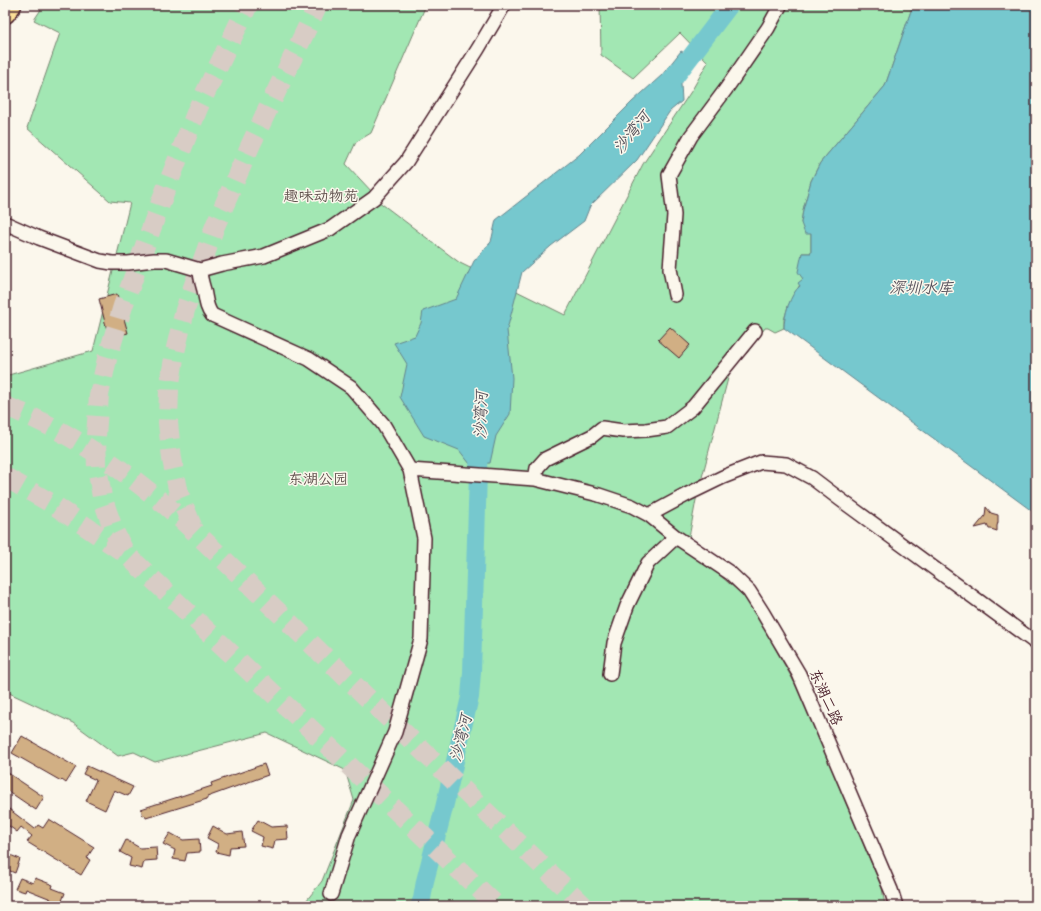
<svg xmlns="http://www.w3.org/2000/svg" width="1041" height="911" font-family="'Gochi Hand','LXGW WenKai TC',sans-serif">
  <rect width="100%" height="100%" fill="#fbf7ec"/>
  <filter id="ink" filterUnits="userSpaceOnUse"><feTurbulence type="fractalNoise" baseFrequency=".025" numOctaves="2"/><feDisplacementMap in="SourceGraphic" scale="8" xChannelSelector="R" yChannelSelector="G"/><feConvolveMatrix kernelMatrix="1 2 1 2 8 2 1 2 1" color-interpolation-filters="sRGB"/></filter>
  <g filter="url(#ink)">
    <path fill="#a2e7b3" stroke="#76836f" d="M44 5H426L371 133 356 142 346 164 373 193 370 195 460 263 565 315 643 164 692 90 708 62 680 33 633 78 601 55 600 5H913L885 86 820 163 811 181 803 210 801 223 811 234V253H802L803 279 788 306 784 320V328L775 332 768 328H765L747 353 738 359 731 367 696 500 687 548 742 594 753 609 797 687 882 888 885 906H302L322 881 354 800 345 770 267 733 155 762 134 752 118 756 73 723 5 691V376L93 351 130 203 110 201 27 128 60 33 34 20Z"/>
    <path fill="#76c8ce" stroke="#64848d" d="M913 5H1036V514L784 328C784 316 790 294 800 286L798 283 803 279 798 272 802 253H811V234H805L801 223 803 210 811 181 820 163 885 86Z
      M681 51 695 59 681 84 682 101 670 111 637 160 590 206 584 221 551 246 522 272 507 330 512 378 510 414 496 436 490 463 470 464 459 450 424 436 400 397 407 364 394 343 415 336 421 323 423 311 456 299 474 261 491 242 496 220 579 155 632 102 662 75Z"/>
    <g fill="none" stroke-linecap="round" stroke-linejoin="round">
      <path stroke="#76c8ce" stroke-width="18" d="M676 76 730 5
        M419 906 422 899 425 881 444 808 470 697 472 672 479 440"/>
    </g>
    <path fill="#d1af84" stroke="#4a1f2b" d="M117 294 128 333 109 338 99 299Z
      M670 327 690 345 679 358 658 340Z
      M986 507 991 513 998 515V522L997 526V531L991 529H989L987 525 975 528 985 516Z
      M22 736 76 767 66 783 62 780 61 781 12 753Z
      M264 764 268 775 207 797V799L146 818 145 815 143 816 141 809 212 786 211 783Z
      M87 766 133 787 128 796 114 790 105 810 86 801 96 780 83 774Z
      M8 773 44 797 36 810 5 789V777Z
      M5 806 35 829 38 825 43 828 49 819 94 847 87 858 90 860 81 875 27 842 32 836 21 827 17 832 5 823Z
      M258 820 271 827 287 826 288 839 275 840 273 849 261 846 263 837 251 831Z
      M213 826 227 834 242 832 244 846 230 847 229 855 216 852 218 844 207 838Z
      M170 833 183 840 199 839 200 852 187 853 185 861 173 859 175 850 163 844Z
      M126 840 140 848 156 847 157 860 144 861 142 869 129 866 131 858 120 852Z
      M5 853 20 859 15 873 5 869Z
      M20 878 33 883 35 878 53 885 52 888 65 893 60 906H58L50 903 51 899 26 889 25 892 15 889Z"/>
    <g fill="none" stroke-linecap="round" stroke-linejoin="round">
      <path stroke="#d8ccc5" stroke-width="20" stroke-dasharray="20 10" stroke-linecap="butt" d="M5 406C61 427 112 461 158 499 171 509 183 521 195 532L584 906
        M5 477 51 503 125 553 497 906
        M192 526 179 494 172 459 168 423 169 389 175 352 185 310 215 226 251 144 318 5
        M124 551 114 531 102 497 97 467 96 436 99 395 107 359 123 306 162 199 198 108 248 5"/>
      <defs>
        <path id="minor" d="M5 223 39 238 100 261 112 263H128L154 260H166L200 270 222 264 264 256 330 229 374 198 406 162 478 49 504 5
          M200 270C200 277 202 283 204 290 206 299 206 308 212 315L309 359 351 387 383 424 410 470 424 538 421 639 395 732 349 835 331 894
          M675 295 670 269 674 215 669 175 691 136 726 89 768 28 780 6
          M410 470 535 479 599 495 632 506 649 515 676 537 730 573 749 591 763 613 799 674 891 890 896 906
          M535 479 537 468 545 459 592 436 602 428 623 431 646 430 667 427 693 407 755 331
          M649 515 688 494 723 477 761 462 786 464 812 478 841 500 1036 643
          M610 674 614 643 627 606 648 563 676 537"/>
        <path id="highway" d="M5 13 11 5"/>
      </defs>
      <use href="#minor" stroke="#4a1f2b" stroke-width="16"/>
      <use href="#highway" stroke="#4a1f2b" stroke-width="23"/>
      <use href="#minor" stroke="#fbf7ec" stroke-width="13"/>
      <use href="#highway" stroke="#fcde96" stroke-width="20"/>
    </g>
  </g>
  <g text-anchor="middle" stroke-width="3" stroke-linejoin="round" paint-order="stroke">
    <g font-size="15" fill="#60514d" stroke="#fbf7ec">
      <text x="321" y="201">趣味动物苑</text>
      <text x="318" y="484">东湖公园</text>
    </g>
    <g font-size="15" fill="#4a1f2b" stroke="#fbf7ec">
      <text transform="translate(826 697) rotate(66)" y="5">东湖二路</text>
    </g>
    <g font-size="16" font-style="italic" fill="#57525c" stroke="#fbf7ec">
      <text transform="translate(631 132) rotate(-51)" y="6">沙湾河</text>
      <text x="921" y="293">深圳水库</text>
      <text transform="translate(480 415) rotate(-88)" y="6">沙湾河</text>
      <text transform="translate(460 738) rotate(-76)" y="6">沙湾河</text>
    </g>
  </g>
  <rect width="1041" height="911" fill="none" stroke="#fbf7ec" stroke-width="20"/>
  <rect x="10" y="10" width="1021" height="891" fill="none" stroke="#4a1f2b" stroke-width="1.5" filter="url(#ink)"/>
</svg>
